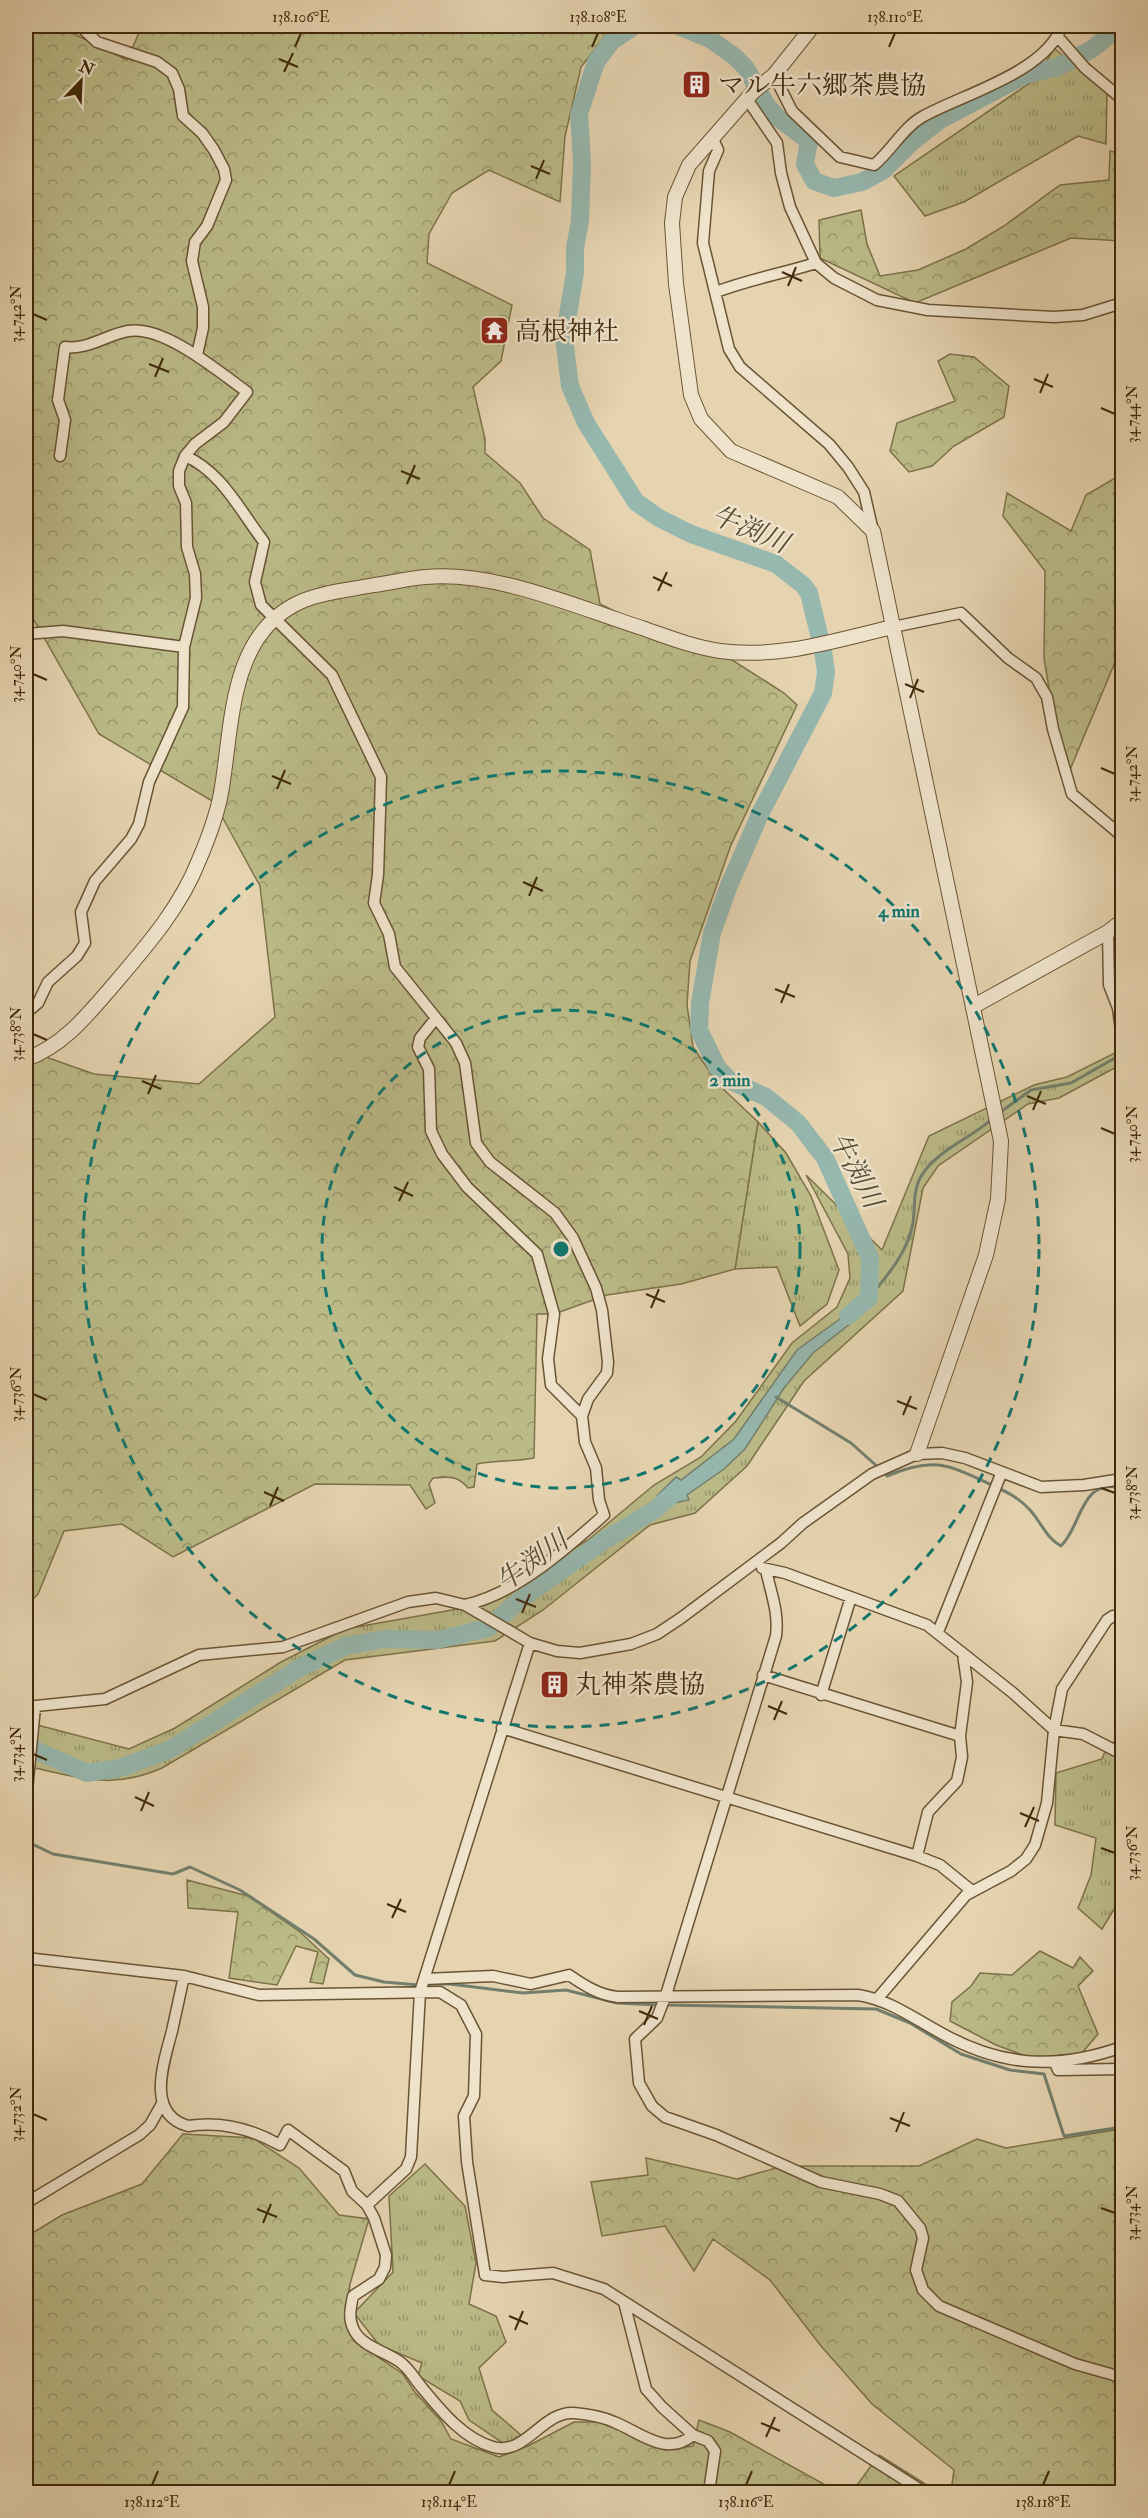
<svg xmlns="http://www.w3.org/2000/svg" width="1148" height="2518" font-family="'IM FELL Double Pica','Noto Serif JP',serif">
  <defs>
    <pattern id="grass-tufts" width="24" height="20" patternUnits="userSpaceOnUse" patternTransform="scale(1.5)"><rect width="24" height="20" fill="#bb8"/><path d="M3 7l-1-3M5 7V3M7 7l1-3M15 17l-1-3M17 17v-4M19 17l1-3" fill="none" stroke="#99986d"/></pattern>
    <pattern id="forest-crowns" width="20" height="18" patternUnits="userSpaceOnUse" patternTransform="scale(1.5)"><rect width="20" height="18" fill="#bb8"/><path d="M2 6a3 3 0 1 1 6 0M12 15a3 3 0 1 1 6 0" fill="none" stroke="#99986d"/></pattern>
  </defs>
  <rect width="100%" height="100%" fill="#e6d4b1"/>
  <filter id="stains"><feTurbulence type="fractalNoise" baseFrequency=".00333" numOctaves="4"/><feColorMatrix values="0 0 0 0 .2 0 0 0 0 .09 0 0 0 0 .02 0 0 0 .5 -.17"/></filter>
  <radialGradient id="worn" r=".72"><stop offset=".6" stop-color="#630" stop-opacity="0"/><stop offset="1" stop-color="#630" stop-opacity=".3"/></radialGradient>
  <path fill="url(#grass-tufts)" stroke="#7d7249" stroke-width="1.5" d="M1054 48 1107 93 1106 144 1078 136 964 202 925 216 894 176 1037 78Z
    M1122 929V1017L1111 983 1113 937Z
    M1122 1045V1064L1059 1098 1028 1104 938 1166 923 1188 903 1291 804 1381 747 1466 695 1513 650 1525 543 1610 495 1641 345 1660 162 1768C110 1791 79 1777 26 1766V1722L129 1749 175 1728 281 1662 345 1629 486 1604 588 1540 654 1485 701 1457 736 1421 792 1343 837 1307 850 1278 848 1254 806 1175 882 1250 929 1136 1034 1085 1067 1077 1117 1052Z
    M758 1122 786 1153 811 1196 839 1270 827 1304 800 1326 777 1267 735 1269Z
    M1122 1739V1896L1102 1929 1078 1908 1091 1875 1096 1838 1055 1825 1056 1773 1102 1759 1108 1744Z
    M425 2164 465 2206 476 2263 469 2304 496 2316 506 2342 479 2368 492 2410 522 2436 506 2445 469 2420 460 2401 418 2376 422 2363 379 2345 354 2313 393 2272 389 2196Z"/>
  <path fill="url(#forest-crowns)" stroke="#7d7249" stroke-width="1.5" d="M26 26H58L127 60 142 26H613L581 67 565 136 560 202 489 170 452 193 429 234 427 263 512 305 501 361 473 387 485 439V453L520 483 543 518 590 550 600 604 681 644 718 651 784 693 797 705 731 845 690 961 687 1005 693 1047 718 1084 758 1122 735 1269 681 1284 607 1295 554 1314H537L534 1458C514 1462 496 1460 477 1464L474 1487 468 1488C457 1475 449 1477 433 1478L429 1484 435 1503 426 1509 410 1485 315 1484 173 1557 122 1524 64 1531 38 1594 26 1606V1050L94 1074 199 1084 275 1017 260 886 214 802 99 734 26 606Z
    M1110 151 1122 154V241L1071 238 915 303 820 258 819 220 861 210 867 244 880 276 918 270 966 249 1004 226 1060 185 1109 180Z
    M950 354 974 357 1009 386 1004 417 954 446 932 466 909 472 890 451 897 423 955 401 938 361Z
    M1122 474V653L1116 660 1067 777 1059 749 1044 658 1045 571 1003 516 1007 493 1071 531 1086 495Z
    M187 1880 248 1896 300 1932 329 1959 323 1984 310 1982 318 1952 296 1946 277 1985 229 1978 238 1912 188 1908Z
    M1040 1951 1073 1968 1080 1957 1093 1971 1078 1986 1098 2034 1081 2054 1031 2058 996 2045 950 2021 952 2002 971 1986 980 1973 1012 1975Z
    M1114 2130 1122 2132V2492H951L954 2470 872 2404 821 2346 770 2280 713 2239 694 2271 665 2226 602 2236 591 2182 648 2175 646 2158 737 2179 783 2166H919L977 2139 1006 2148Z
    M183 2134 253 2138 299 2168 339 2215 369 2219 350 2284 346 2318 354 2341 403 2374 414 2391 441 2421 451 2439 499 2457 528 2446 574 2422H602L618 2426 665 2450 693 2446 699 2420 730 2432 838 2492H26V2237L62 2215 142 2184Z
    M879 2455 938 2492H852Z"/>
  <path fill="#96b8af" stroke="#737f6d" stroke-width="1.5" d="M869 1298 855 1320 813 1353 784 1388 745 1449 724 1469 687 1495 689 1500 663 1505 656 1509 660 1499 657 1496 676 1477 681 1480 734 1439 797 1350Z"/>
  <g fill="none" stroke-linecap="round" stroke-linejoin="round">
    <path stroke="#737f6d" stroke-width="3" d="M1122 951 1114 974 1122 1000
      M999 1113 1031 1090 1071 1083 1122 1054
      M869 1298C887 1276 908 1252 913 1223 915 1208 913 1191 920 1178 935 1151 970 1139 992 1119
      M776 1397 851 1443 879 1468
      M884 1472 887 1476C935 1456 948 1465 992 1485
      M998 1488C1010 1493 1021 1500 1030 1510 1041 1522 1047 1539 1061 1546 1082 1526 1080 1477 1122 1488
      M26 1841 53 1854 173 1874 190 1867 240 1890 314 1939 355 1975 384 1982 419 1985
      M425 1984H450L523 1993 566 1990 617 2003 659 2005
      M666 2005 876 2009 910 2023 961 2054 1010 2070 1044 2074 1064 2136 1122 2127"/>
    <path stroke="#96b8af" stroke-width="18" d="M634 26 612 41 596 62 579 114 582 162 580 221 575 248V273L564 338 570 386 586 423 636 502 659 518 691 534 776 564 803 585 809 593 823 651 826 672 823 693 760 814 728 888 712 933 700 1003 699 1030 717 1067 729 1080 766 1097 798 1123 825 1158 870 1258 869 1298 848 1316
      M678 26 710 39 734 56 746 68 766 104 778 118 809 141 805 164 814 181 834 188 862 182 884 170 912 142 940 120 1025 75 1058 67 1092 49 1120 26
      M26 1746 87 1773 120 1768 171 1749 301 1667 346 1646 384 1639 437 1640 488 1628 520 1600 605 1540 656 1509 675 1492"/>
    <defs>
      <path id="minor" d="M80 26 97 42 157 62 172 73 179 89 183 116 202 133 214 150 224 169 226 180 207 226 195 242 192 261 203 307V328L197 355
        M1058 37 1085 68 1122 99
        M774 75 792 111 840 157 874 165C891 151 903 128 922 117 963 94 1045 73 1062 26
        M747 99 777 143 781 173 790 207 816 263
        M713 139 718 150 709 171 703 243 729 349 740 367 829 444 848 467 864 492 873 531
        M716 292C750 279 781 274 816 263L834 278 877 300 928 310 1054 317 1083 315 1122 303
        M185 456C221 471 241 512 264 542L255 582 261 605 332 675 381 777 378 875 374 903 389 934 395 967 436 1018 420 1038 418 1047 429 1069 431 1131 442 1154 467 1187 537 1254 554 1314 548 1359 551 1385 582 1416 585 1442 596 1468 599 1500 604 1515C566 1549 516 1594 465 1605
        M893 627 961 613 1008 658 1036 678 1047 697 1053 729 1072 794 1122 836
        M26 634 63 631 184 647
        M1108 932 1109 985 1118 1008 1122 1037
        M26 1013 38 1003 48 982 77 956 85 943 81 912 95 881 131 839 139 824 149 782 183 707 184 647 196 598 195 574 187 547 186 503 179 486V471L185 456 195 444 224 422 247 392C218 371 164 325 128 331 106 335 88 350 65 347L58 400 65 420 60 456
        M436 1018 456 1043 465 1063 476 1143 490 1162 555 1213 573 1238 596 1288 602 1310 608 1362 607 1373 588 1399 582 1416
        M762 1568 785 1573 927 1625 1013 1693 1054 1730 1083 1734 1122 1754
        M766 1570C771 1594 779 1612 776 1636L666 1995 657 2018 635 2039 639 2083 652 2106 665 2117 716 2135 821 2182 880 2194 898 2201 920 2228 923 2238 916 2270 923 2290 939 2306 1075 2364 1114 2375 1122 2380
        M938 1632 1001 1474
        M763 1675 960 1736
        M821 1695 851 1597
        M26 1707 105 1699 199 1655 283 1647 408 1602 436 1598 465 1605 530 1643 557 1651 580 1653 631 1644 657 1634 681 1618 781 1543 803 1523 872 1474 917 1454 942 1453 965 1458 1041 1487 1084 1485 1122 1479
        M502 1728 917 1856 940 1865 972 1891
        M26 1800 35 1707
        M917 1856 928 1812 957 1781 962 1757 960 1736 967 1682 963 1654
        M26 1958 184 1976 259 1995 440 1992 461 2005 476 2034 474 2096 464 2116 467 2162 485 2275 503 2277 553 2273 604 2289 924 2492
        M184 1976C180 1994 176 2013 172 2031 164 2062 145 2114 188 2126 220 2121 252 2129 280 2145L288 2130 344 2171 352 2191 367 2205 374 2218 386 2255 385 2267 379 2279 353 2296C351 2306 348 2318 353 2328 360 2346 385 2351 400 2362 410 2369 415 2380 423 2389 442 2412 464 2439 493 2447 526 2456 542 2411 574 2413 586 2414 603 2417 614 2422 640 2432 666 2458 693 2435
        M425 1979 493 1976 531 1984 569 1975C585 1986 599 1995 618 1997L858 1995C890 2000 913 2018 941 2033 1002 2067 1057 2070 1122 2047
        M878 1998 966 1895 1011 1871 1026 1859 1035 1845 1047 1803 1054 1730 1062 1689 1107 1620 1113 1616H1122
        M1055 2063 1058 2070 1122 2069
        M26 2203 139 2135 150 2125 163 2102
        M367 2205 406 2169 411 2157 420 1992 530 1643
        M624 2302 646 2389 662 2407 693 2435 708 2441 715 2451 709 2492"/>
      <path id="tertiary" d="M813 26 774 75 753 92 689 165 675 197 672 223 676 284 691 395 701 419 731 451 838 497 873 531 1001 1141 998 1199 986 1255 917 1454
        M974 1006 1108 932 1122 921
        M26 1059C61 1047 86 1017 110 989 144 949 180 909 199 860 208 839 217 815 221 793 233 726 228 635 300 602 323 592 349 590 374 585 391 583 409 578 426 577 496 571 576 607 642 628 668 637 693 647 720 651 780 659 836 640 893 627"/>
    </defs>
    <use href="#minor" stroke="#695434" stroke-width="13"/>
    <use href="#tertiary" stroke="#695434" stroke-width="16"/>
    <use href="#minor" stroke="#efe3cc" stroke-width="10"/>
    <use href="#tertiary" stroke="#efe3cc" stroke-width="14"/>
  </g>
  <path fill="none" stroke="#3f290a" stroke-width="2" d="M295 47 301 33M592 47 598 33M889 47 895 33M279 59 298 67M284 72 293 53M531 166 550 174M536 179 544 160M782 272 802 281M788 286 796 267M33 314 47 320M149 364 169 372M155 377 163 358M1034 379 1053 387M1040 393 1048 374M1101 408 1115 414M401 471 420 479M407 484 415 465M653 577 672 586M658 591 667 572M33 674 47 680M905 684 924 692M910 698 918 679M1101 768 1115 774M272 776 291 784M277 789 285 770M523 882 543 891M529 896 537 877M775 989 795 997M781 1003 789 984M33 1034 47 1040M142 1081 161 1089M148 1094 156 1075M1027 1096 1046 1104M1033 1110 1041 1091M1101 1128 1115 1134M394 1187 413 1196M399 1201 408 1182M646 1294 665 1302M651 1308 659 1289M33 1394 47 1400M897 1401 917 1409M903 1415 911 1396M1101 1488 1115 1493M264 1492 284 1501M270 1506 278 1487M516 1599 536 1607M522 1613 530 1594M768 1706 787 1714M774 1720 782 1701M33 1754 47 1760M135 1797 154 1806M141 1811 149 1792M1020 1813 1039 1821M1025 1827 1034 1807M1101 1848 1115 1853M387 1904 406 1912M392 1918 401 1899M639 2011 658 2019M644 2025 652 2006M33 2114 47 2120M890 2118 910 2126M896 2132 904 2112M1101 2208 1115 2213M257 2209 277 2217M263 2223 271 2204M509 2316 528 2324M515 2330 523 2311M761 2423 780 2431M766 2437 775 2417M152 2485 158 2471M449 2485 455 2471M746 2485 752 2471M1043 2485 1049 2471"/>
  <g fill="none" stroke="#0f766e" stroke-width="3" stroke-dasharray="10 8">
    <circle cx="561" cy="1249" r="239"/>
    <circle cx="561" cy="1249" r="478"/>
  </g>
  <defs>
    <symbol id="building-square" viewBox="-11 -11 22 22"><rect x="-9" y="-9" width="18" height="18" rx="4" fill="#8f2418" stroke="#efe3cc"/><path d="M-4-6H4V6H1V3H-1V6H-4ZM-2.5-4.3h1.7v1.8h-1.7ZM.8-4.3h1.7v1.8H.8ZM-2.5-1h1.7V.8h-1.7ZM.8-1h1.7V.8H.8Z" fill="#fff"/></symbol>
    <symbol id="temple-square" viewBox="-11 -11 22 22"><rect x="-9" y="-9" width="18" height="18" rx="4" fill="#8f2418" stroke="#efe3cc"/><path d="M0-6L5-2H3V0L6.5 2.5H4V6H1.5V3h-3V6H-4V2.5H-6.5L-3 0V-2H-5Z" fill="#fff"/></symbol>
  </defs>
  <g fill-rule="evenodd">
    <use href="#building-square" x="680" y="68" width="33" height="33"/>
    <use href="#temple-square" x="478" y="314" width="33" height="33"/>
    <use href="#building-square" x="538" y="1668" width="33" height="33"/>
  </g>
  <g text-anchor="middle" stroke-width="5" stroke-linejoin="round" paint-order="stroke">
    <g font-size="26" fill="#3f290a" stroke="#efe3cc" text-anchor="start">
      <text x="718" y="94">マル牛六郷茶農協</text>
      <text x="515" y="340">高根神社</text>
      <text x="575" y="1693">丸神茶農協</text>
    </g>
    <g font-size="27" font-style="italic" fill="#554d33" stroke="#efe3cc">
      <text transform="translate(750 529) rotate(23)" y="9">牛渕川</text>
      <text transform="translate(856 1170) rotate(62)" y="9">牛渕川</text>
      <text transform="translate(532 1561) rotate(-36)" y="9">牛渕川</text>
    </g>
  </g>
  <circle cx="561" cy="1249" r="9" fill="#0f766e" stroke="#efe3cc" stroke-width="3"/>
  <g font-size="18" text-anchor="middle" font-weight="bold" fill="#0f766e" stroke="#efe3cc" stroke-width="5" stroke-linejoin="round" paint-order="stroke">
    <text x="899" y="917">4 min</text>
    <text x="730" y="1086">2 min</text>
  </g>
  <rect width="1148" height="2518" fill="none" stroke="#e6d4b1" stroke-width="66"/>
  <g transform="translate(81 81) rotate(23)" stroke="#efe3cc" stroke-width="4.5" paint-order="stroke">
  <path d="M0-4.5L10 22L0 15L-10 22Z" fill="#3f290a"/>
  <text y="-9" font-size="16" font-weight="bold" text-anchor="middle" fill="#3f290a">N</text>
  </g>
  <rect x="33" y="33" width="1082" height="2452" fill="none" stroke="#3f290a" stroke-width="2"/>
  <g font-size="15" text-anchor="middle" fill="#3f290a">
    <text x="301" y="22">138.106°E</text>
    <text x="598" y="22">138.108°E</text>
    <text x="895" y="22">138.110°E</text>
    <text transform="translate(16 314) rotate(-90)" y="5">34.742°N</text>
    <text transform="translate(1132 414) rotate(-90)" y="5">34.744°N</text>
    <text transform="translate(16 674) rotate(-90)" y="5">34.740°N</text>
    <text transform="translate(1132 774) rotate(-90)" y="5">34.742°N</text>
    <text transform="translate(16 1034) rotate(-90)" y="5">34.738°N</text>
    <text transform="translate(1132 1134) rotate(-90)" y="5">34.740°N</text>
    <text transform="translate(16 1394) rotate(-90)" y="5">34.736°N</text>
    <text transform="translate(1132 1493) rotate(-90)" y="5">34.738°N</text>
    <text transform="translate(16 1754) rotate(-90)" y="5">34.734°N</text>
    <text transform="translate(1132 1853) rotate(-90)" y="5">34.736°N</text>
    <text transform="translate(16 2114) rotate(-90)" y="5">34.732°N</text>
    <text transform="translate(1132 2213) rotate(-90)" y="5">34.734°N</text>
    <text x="152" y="2507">138.112°E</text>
    <text x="449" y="2507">138.114°E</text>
    <text x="746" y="2507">138.116°E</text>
    <text x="1043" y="2507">138.118°E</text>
  </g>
  <rect width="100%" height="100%" filter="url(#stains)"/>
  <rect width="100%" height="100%" fill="url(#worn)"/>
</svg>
